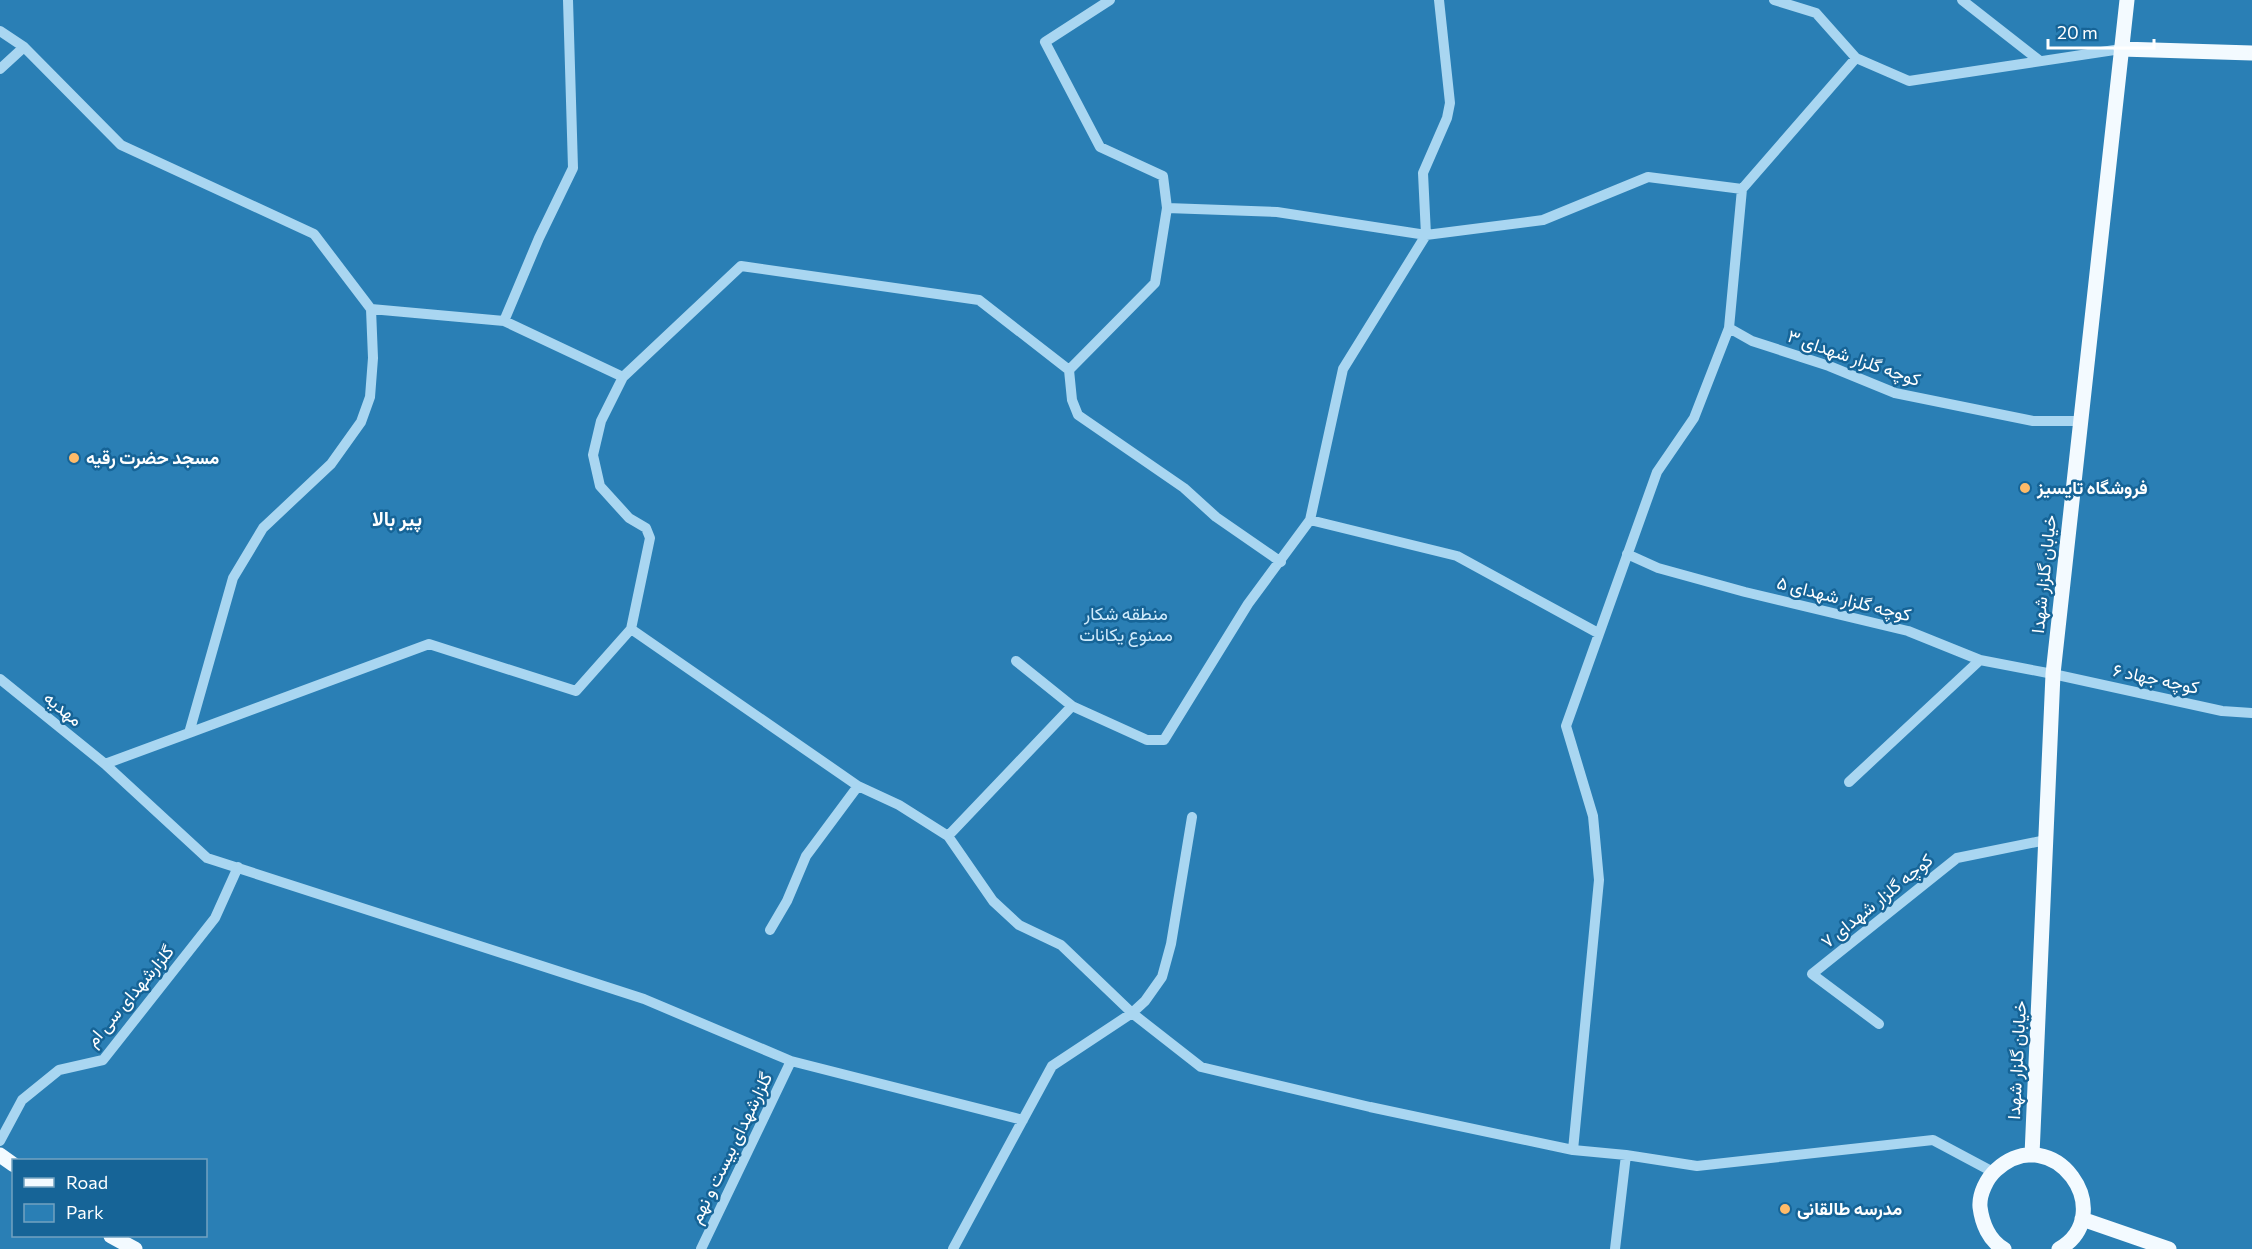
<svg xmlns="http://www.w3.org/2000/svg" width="2252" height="1249" font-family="Commissioner,Vazirmatn,sans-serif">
  <rect width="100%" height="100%" fill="#166497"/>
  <path fill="#2a7fb5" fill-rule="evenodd" d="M0 0H2252V1249H0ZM14 1160H206V1236H14Z"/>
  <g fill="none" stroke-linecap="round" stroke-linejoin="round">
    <path stroke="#a9d6f1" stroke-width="10" d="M568 0 573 168 539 238 504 321 623 377
      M1110 0 1045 42 1100 147 1163 176 1167 208 1277 212 1426 235 1543 220 1648 177 1742 189
      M1774 0 1816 13 1856 58 1909 81 2121 49
      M1962 0 2040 61
      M0 31 24 47 121 145 314 234 371 309 504 321
      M0 69 24 47
      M371 309 373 358 370 397 361 422 331 464 263 528 233 578 189 733 105 764 207 858 644 999 791 1061 1023 1120
      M1729 328 1752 341 1829 366 1895 393 2033 421H2080
      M1069 370 1072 400 1078 415 1184 488 1216 517 1281 562
      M1310 520 1457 556 1598 633
      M1627 554 1658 568 1745 592 1908 631 1980 660 2053 674 2222 711 2252 713
      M631 629 858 786 899 805 948 836 993 901 1019 925 1061 945 1132 1013 1201 1067 1370 1107 1573 1150 1599 880 1593 816 1566 726 1657 472 1694 418 1729 328 1742 189 1856 58
      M1016 661 1072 706 1147 740H1164L1248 604 1310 520 1343 369 1426 235 1423 173 1447 118 1450 103 1439 0
      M0 679 105 764
      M189 733 429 644 576 691 631 629 650 538 646 528 629 518 600 486 593 455 601 421 623 377 741 266 979 300 1069 370 1155 283 1167 208
      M1849 782 1980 660
      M948 836 1072 706
      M770 930 787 901 806 856 858 786
      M1879 1024 1812 974 1957 858 2046 840
      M0 1141 22 1100 59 1070 103 1060 215 918 238 867
      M1573 1150 1626 1155 1697 1166 1933 1140 1993 1172
      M701 1249 791 1061
      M953 1249 1052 1066 1132 1013 1145 1001 1162 977 1171 944 1192 817
      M1615 1249 1626 1155"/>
    <path stroke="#f3faff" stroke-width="15" d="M2121 49 2252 53
      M0 1155 14 1165
      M2032 1155 2053 674 2127 0
      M2082 1219 2169 1249
      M111 1236 135 1249
      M2004 1249C1989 1241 1982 1223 1980 1207 1979 1194 1987 1178 1996 1170 2054 1118 2120 1214 2059 1249"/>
  </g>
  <g fill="#ffbb69" stroke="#166497" stroke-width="2">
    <circle cx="74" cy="458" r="6"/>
    <circle cx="2025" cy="488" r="6"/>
    <circle cx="1785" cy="1209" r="6"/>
  </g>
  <g text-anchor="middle" stroke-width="5" stroke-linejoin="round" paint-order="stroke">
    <g font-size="18" fill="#fff" stroke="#166497">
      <text transform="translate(1854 358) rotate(19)" y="6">کوچه گلزار شهدای ۳</text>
      <text transform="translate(2044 574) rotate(-84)" y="6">خیابان گلزار شهدا</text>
      <text transform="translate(1844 599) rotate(14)" y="6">کوچه گلزار شهدای ۵</text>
      <text transform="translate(2156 679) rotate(12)" y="6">کوچه جهاد ۶</text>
      <text transform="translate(63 709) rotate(39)" y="6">مهدیه</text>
      <text transform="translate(1877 901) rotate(-39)" y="6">کوچه گلزار شهدای ۷</text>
      <text transform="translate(130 996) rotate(-50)" y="6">گلزارشهدای سی ام</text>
      <text transform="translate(2017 1060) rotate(-87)" y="6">خیابان گلزار شهدا</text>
      <text transform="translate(731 1148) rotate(-64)" y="6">گلزارشهدای بیست و نهم</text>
    </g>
    <g font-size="18" font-weight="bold" fill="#fff" stroke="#166497" text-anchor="start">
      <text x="86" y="464">مسجد حضرت رقیه</text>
      <text x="2037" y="494">فروشگاه تایسیز</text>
      <text x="1797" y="1215">مدرسه طالقانی</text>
    </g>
    <g font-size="18" fill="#d0ebfc" stroke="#166497">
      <text x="1126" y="620">منطقه شکار<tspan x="1126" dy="21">ممنوع یکانات</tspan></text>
    </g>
    <g font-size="20" font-weight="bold" fill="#fff" stroke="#166497">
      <text x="397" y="526">پیر بالا</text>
    </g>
  </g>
  <rect x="12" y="1159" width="195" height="78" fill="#166497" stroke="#73a2c1" stroke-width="1.5"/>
  <rect x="24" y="1178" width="30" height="9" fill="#f3faff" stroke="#73a2c1" stroke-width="1.5"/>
  <text x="66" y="1189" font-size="18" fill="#ffffff">Road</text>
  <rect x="24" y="1204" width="30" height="18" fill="#2a7fb5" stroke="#73a2c1" stroke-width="1.5"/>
  <text x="66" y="1219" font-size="18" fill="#ffffff">Park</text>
  <path d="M2048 39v9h106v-9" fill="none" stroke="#ffffff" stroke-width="3"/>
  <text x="2057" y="39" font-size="18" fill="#ffffff" stroke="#166497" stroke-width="4.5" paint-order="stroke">20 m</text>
</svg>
